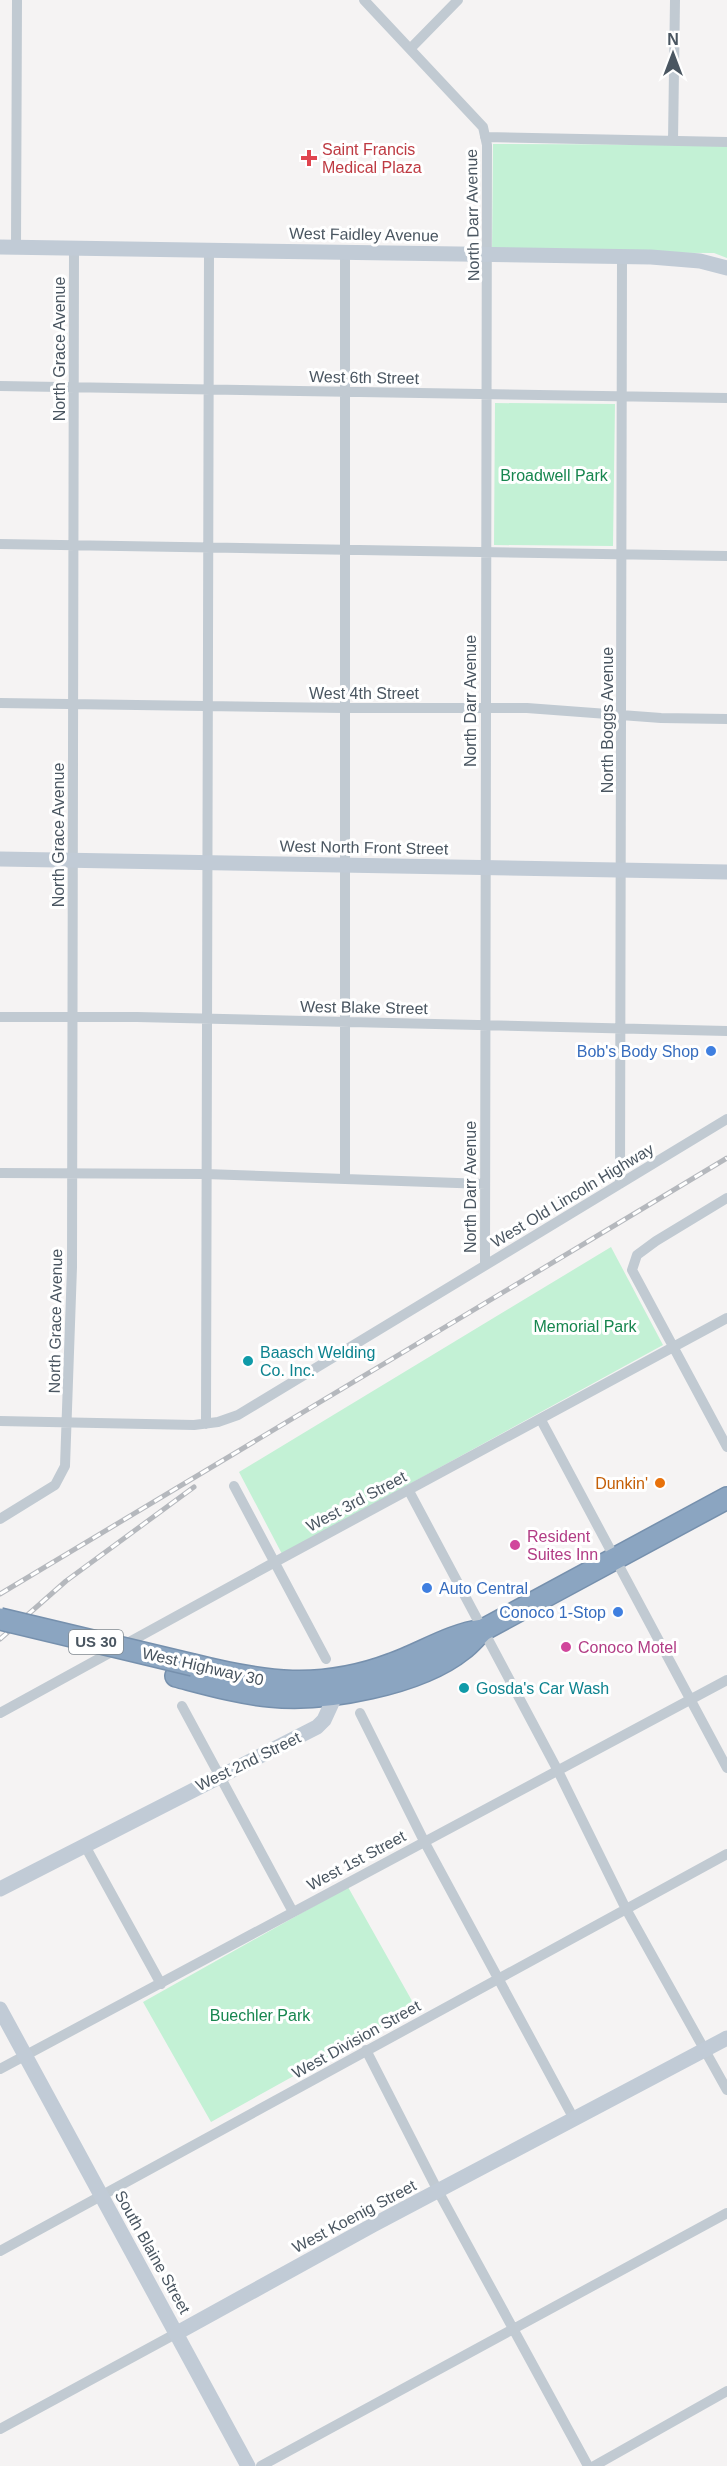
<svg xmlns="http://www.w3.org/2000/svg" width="727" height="2466" font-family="Helvetica,sans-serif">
  <rect width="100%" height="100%" fill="#f5f3f3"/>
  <path fill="#c3f1d5" d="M493 144 727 145V258L714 253 492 252Z
    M495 403 615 404 613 546 494 545Z
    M611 1247 663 1345 282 1554 239 1472Z
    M348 1887 416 2008 211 2122 143 2002Z"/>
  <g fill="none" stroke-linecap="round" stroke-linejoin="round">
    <defs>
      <path id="highway" d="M193 1665C264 1683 321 1691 392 1664 423 1653 449 1635 483 1630
        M176 1676C207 1684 238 1693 270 1696 324 1702 420 1684 463 1649 470 1644 476 1636 483 1630L727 1498"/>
    </defs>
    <use href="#highway" stroke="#7690ad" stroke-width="24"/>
    <path stroke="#c1cad2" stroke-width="10" d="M364 0 483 127 487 145 485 1265
      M410 49 458 0
      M485 137 727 142
      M673 141 675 0
      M16 247 17 0
      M345 252V1179
      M0 386 727 398
      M0 544 727 556
      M0 703 343 708H527L661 718 727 719
      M0 1017H137L727 1031
      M0 1173 205 1174 485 1184
      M620 1184 622 257
      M727 1198 656 1241 637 1255 632 1270 727 1447
      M541 1420 727 1768
      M0 1421 194 1425 218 1422 238 1415 727 1119
      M206 1424 209 250
      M234 1486 326 1659
      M409 1491 557 1769 626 1909 727 2090
      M0 1519 55 1485 65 1466 72 1267 74 248
      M182 1706 293 1912
      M0 1713 275 1562 727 1318
      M360 1713 424 1841 574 2119
      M84 1844 161 1984
      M366 2050 438 2191 588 2466
      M0 2069 727 1680
      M0 2251 727 1854
      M0 2429 177 2333
      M261 2466 727 2213
      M594 2466 727 2391"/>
    <path stroke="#c1cbd6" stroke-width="15" d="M0 247 651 257 700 261 727 268
      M0 859 727 872
      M0 1889 317 1727 324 1720 336 1694
      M0 2009 248 2466
      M177 2333 373 2225 727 2038"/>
    <use href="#highway" stroke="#8ba5c1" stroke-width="21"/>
    <defs>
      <path id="rail" d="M0 1594 727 1158
        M0 1639 66 1581 194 1487"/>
    </defs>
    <use href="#rail" stroke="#b5b8bd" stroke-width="5"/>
    <use href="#rail" stroke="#fff" stroke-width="3" stroke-dasharray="9" stroke-linecap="butt"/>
    <defs>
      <path id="highway-bridge" d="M0 1619 193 1665"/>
    </defs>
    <use href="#highway-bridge" stroke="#7690ad" stroke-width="24" stroke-linecap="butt"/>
    <use href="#highway-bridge" stroke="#8ba5c1" stroke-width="21"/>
  </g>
  <path fill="#e0444e" stroke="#fff" stroke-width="2" d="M306 149h6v6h6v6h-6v6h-6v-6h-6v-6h6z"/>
  <g fill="#3f7fe0" stroke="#fff" stroke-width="2">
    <circle cx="711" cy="1051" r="6"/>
    <circle cx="427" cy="1588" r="6"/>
    <circle cx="618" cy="1612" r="6"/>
  </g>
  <g fill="#0f9aa8" stroke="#fff" stroke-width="2">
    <circle cx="248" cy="1361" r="6"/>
    <circle cx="464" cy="1688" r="6"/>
  </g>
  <circle fill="#e8710a" stroke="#fff" stroke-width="2" cx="660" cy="1483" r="6"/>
  <g fill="#d1479c" stroke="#fff" stroke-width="2">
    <circle cx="515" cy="1545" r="6"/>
    <circle cx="566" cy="1647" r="6"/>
  </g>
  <g text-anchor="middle" stroke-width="6" stroke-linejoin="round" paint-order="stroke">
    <rect fill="#fff" stroke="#808990" stroke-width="1.5" x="69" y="1630" width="54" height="24" rx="4.5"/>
    <g font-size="15" font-weight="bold" fill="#4a5661">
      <text x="96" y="1647">US 30</text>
    </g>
    <g font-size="16" fill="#be3a42" stroke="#fff" text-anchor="start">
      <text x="322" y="155">Saint Francis<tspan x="322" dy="18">Medical Plaza</tspan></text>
    </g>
    <g font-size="16" fill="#4a5661" stroke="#fff">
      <text transform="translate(472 215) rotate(-91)" y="6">North Darr Avenue</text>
      <text transform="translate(364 234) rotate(1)" y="6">West Faidley Avenue</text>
      <text transform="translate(59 349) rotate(-90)" y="6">North Grace Avenue</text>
      <text transform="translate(364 377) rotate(1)" y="6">West 6th Street</text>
      <text x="364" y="699">West 4th Street</text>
      <text transform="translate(470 701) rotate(-90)" y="6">North Darr Avenue</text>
      <text transform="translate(607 720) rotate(-90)" y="6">North Boggs Avenue</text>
      <text transform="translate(58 835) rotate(-90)" y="6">North Grace Avenue</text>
      <text transform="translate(364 847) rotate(1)" y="6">West North Front Street</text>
      <text transform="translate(364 1007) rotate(1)" y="6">West Blake Street</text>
      <text transform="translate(470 1187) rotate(-90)" y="6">North Darr Avenue</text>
      <text transform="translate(572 1195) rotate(-31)" y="6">West Old Lincoln Highway</text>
      <text transform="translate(55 1321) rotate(-89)" y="6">North Grace Avenue</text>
      <text transform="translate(356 1501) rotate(-28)" y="6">West 3rd Street</text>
      <text transform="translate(203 1666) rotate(13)" y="6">West Highway 30</text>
      <text transform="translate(248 1761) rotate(-26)" y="6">West 2nd Street</text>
      <text transform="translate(356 1860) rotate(-28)" y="6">West 1st Street</text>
      <text transform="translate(356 2039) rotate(-29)" y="6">West Division Street</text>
      <text transform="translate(354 2216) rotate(-28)" y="6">West Koenig Street</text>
      <text transform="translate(153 2252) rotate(61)" y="6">South Blaine Street</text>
    </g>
    <g font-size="16" fill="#17864f" stroke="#fff">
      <text x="554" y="481">Broadwell Park</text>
      <text x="585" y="1332">Memorial Park</text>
      <text x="260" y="2021">Buechler Park</text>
    </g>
    <g font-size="16" fill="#366cbe" stroke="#fff" text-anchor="end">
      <text x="699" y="1057">Bob's Body Shop</text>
      <text x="439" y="1594" text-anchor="start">Auto Central</text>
      <text x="606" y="1618">Conoco 1-Stop</text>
    </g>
    <g font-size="16" fill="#0d838f" stroke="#fff" text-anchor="start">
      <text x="260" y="1358">Baasch Welding<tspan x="260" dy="18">Co. Inc.</tspan></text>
      <text x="476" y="1694">Gosda's Car Wash</text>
    </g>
    <g font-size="16" fill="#c56008" stroke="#fff" text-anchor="end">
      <text x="648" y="1489">Dunkin'</text>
    </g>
    <g font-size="16" fill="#b23c85" stroke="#fff" text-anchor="start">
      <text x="527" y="1542">Resident<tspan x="527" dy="18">Suites Inn</tspan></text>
      <text x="578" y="1653">Conoco Motel</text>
    </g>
  </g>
  <g transform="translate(673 54)" stroke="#ffffff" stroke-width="4.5" paint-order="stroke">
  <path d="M0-4.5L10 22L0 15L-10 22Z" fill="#4a5661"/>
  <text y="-9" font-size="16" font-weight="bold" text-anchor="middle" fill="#4a5661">N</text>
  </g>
</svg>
